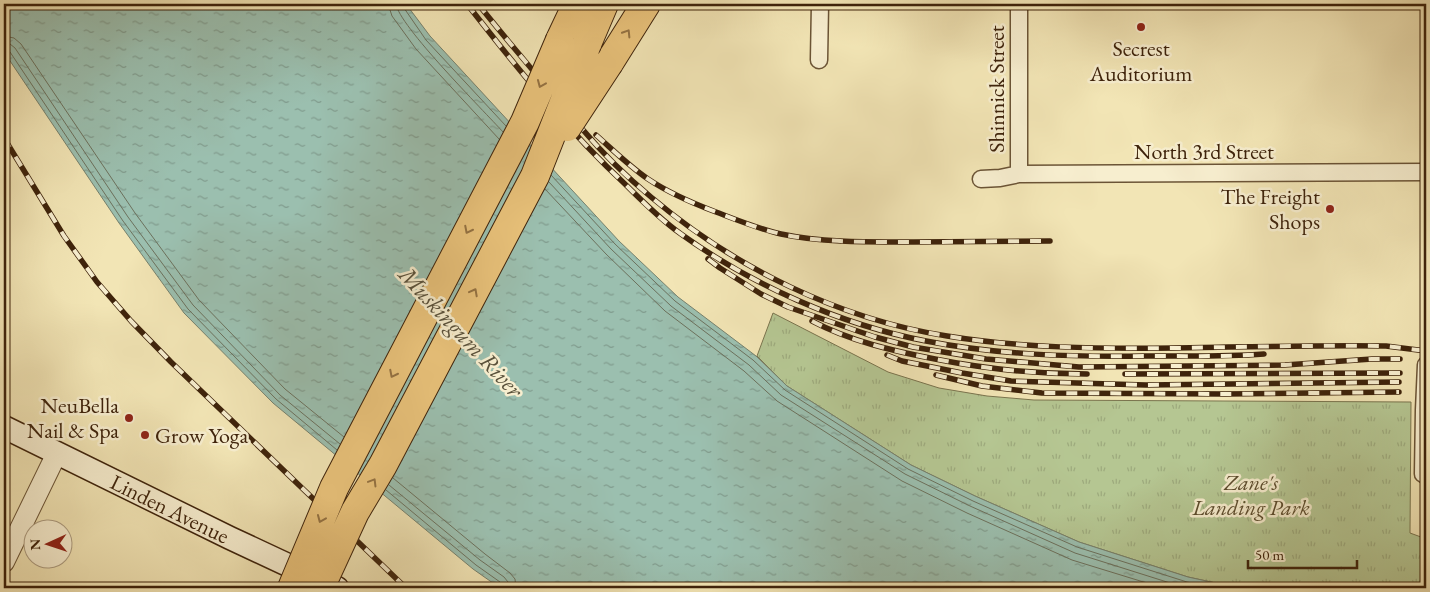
<svg xmlns="http://www.w3.org/2000/svg" width="1430" height="592" font-family="'EB Garamond',serif">
  <defs>
    <pattern id="park-tufts" width="24" height="20" patternUnits="userSpaceOnUse" patternTransform="scale(1.25)"><rect width="24" height="20" fill="#b5c692"/><path d="M3 7l-1-3M5 7V3M7 7l1-3M15 17l-1-3M17 17v-4M19 17l1-3" fill="none" stroke="#9daa7d"/></pattern>
    <pattern id="water-ripples" width="26" height="14" patternUnits="userSpaceOnUse" patternTransform="scale(1.25)"><rect width="26" height="14" fill="#9bbfaf"/><path d="M2 4q2-2 4 0t4 0M15 11q2-2 4 0t4 0" fill="none" stroke="#809b8d"/></pattern>
  </defs>
  <rect width="100%" height="100%" fill="#f2e5b5"/>
  <filter id="stains"><feTurbulence type="fractalNoise" baseFrequency=".004" numOctaves="4"/><feColorMatrix values="0 0 0 0 .2 0 0 0 0 .09 0 0 0 0 .02 0 0 0 .5 -.17"/></filter>
  <radialGradient id="worn" r=".72"><stop offset=".6" stop-color="#630" stop-opacity="0"/><stop offset="1" stop-color="#630" stop-opacity=".3"/></radialGradient>
  <path fill="url(#park-tufts)" stroke="#7a744e" d="M773 313 888 372 939 388 987 396 1034 400 1411 402 1410 533 1421 537 1426 543V588H1239L1188 577 1079 542 975 496 911 465 787 386 757 356Z"/>
  <path fill="url(#water-ripples)" stroke="#76816d" d="M4 4H406L430 36 619 241 678 297 756 356 787 386 911 465 975 496 1079 542 1188 577 1239 588H500L473 569 273 403 184 313 119 223 4 52Z"/>
  <g fill="none" stroke-linecap="round" stroke-linejoin="round">
    <path stroke="#6c715d" stroke-width="1" d="M389 4 390 10 392 16 416 49 499 139
      M396 4C398 25 484 111 503 132
      M403 4 404 8 426 40 506 126
      M4 36 14 38 21 44 135 213 199 300 285 389 344 437
      M4 43 10 44 15 48 128 217 193 305 280 395 340 444
      M4 50 10 52 123 221 188 309 276 399 337 450
      M551 175 615 244 675 301 753 360 785 390 908 469 973 501 1077 547 1187 582 1216 588
      M549 182 611 249 671 306 749 365 781 395 905 474 970 506 1075 553 1186 588
      M545 189 606 254 665 311 744 371 777 401 902 481 967 513 1072 560 1163 588
      M393 478 485 554 510 573 515 579 516 588
      M389 485 480 560 504 577 508 582 509 588
      M386 490 476 565 500 582 502 588"/>
    <defs>
      <path id="minor" d="M819 60 820 4
        M1019 174V4
        M981 179 1000 178 1019 174 1426 172
        M1423 474 1424 410 1426 365"/>
      <path id="tertiary" d="M4 562 57 453"/>
      <g id="secondary">
        <path id="s1" d="M4 427 230 538 337 588"/>
      </g>
      <path id="motorway" d="M560 40 577 4
        M587 44 604 4
        M609 63 646 4"/>
    </defs>
    <use href="#minor" stroke="#6b5436" stroke-width="19"/>
    <use href="#tertiary" stroke="#6b5436" stroke-width="22"/>
    <use href="#secondary" stroke="#3e230b" stroke-width="25"/>
    <use href="#motorway" stroke="#3e230b" stroke-width="30"/>
    <use href="#minor" stroke="#f7eecf" stroke-width="16"/>
    <use href="#tertiary" stroke="#f7eecf" stroke-width="20"/>
    <use href="#secondary" stroke="#f7eecf" stroke-width="22"/>
    <use href="#motorway" stroke="#e9c27a" stroke-width="28"/>
    <defs>
      <path id="rail" d="M467 4C517 68 567 130 626 185 643 202 661 220 681 234 752 285 841 325 926 341 998 355 1071 357 1144 356 1184 356 1224 357 1264 354
        M478 4C503 35 528 65 554 95 565 107 574 120 584 131 604 155 627 177 651 197 734 267 838 319 947 336 1022 348 1098 349 1174 348 1245 347 1316 345 1386 346L1426 351
        M596 135C613 150 629 166 648 179 669 193 692 203 716 212 737 220 759 229 781 234 824 243 869 242 913 242 959 242 1005 241 1050 241
        M4 138 64 236 97 282 131 321 171 362 406 588
        M708 259 720 268 761 294 788 307 875 337 913 347 986 359 1079 367 1285 365 1372 359H1400
        M812 321C850 341 893 351 935 359 986 369 1035 374 1087 374
        M887 355 902 361 962 373 1011 381 1146 385 1399 382
        M1125 374 1400 373
        M936 375 982 386 1042 393 1225 394 1399 392"/>
    </defs>
    <use href="#rail" stroke="#3e230b" stroke-width="5.5"/>
    <use href="#rail" stroke="#f7eecf" stroke-width="4" stroke-dasharray="11" stroke-linecap="butt"/>
    <defs>
      <path id="motorway-bridge" d="M567 127 609 63
        M292 588 334 488 525 122 560 40
        M320 588 355 512 383 465 535 176 587 44"/>
    </defs>
    <use href="#motorway-bridge" stroke="#3e230b" stroke-width="30" stroke-linecap="butt"/>
    <use href="#motorway-bridge" stroke="#e9c27a" stroke-width="28"/>
  </g>
  <defs><path id="oneway-chevron" d="M-2-3.5L2.5 0L-2 3.5" fill="none" stroke-width="1.6" stroke-linecap="round" stroke-linejoin="round" transform="scale(1.25)"/></defs>
  <g stroke="#947242">
    <use href="#oneway-chevron" transform="translate(627 33) rotate(-58)"/>
    <use href="#oneway-chevron" transform="translate(541 84) rotate(113)"/>
    <use href="#oneway-chevron" transform="translate(468 230) rotate(117)"/>
    <use href="#oneway-chevron" transform="translate(474 292) rotate(-62)"/>
    <use href="#oneway-chevron" transform="translate(393 374) rotate(117)"/>
    <use href="#oneway-chevron" transform="translate(373 482) rotate(-59)"/>
    <use href="#oneway-chevron" transform="translate(321 519) rotate(113)"/>
  </g>
  <g fill="#8f2418" stroke="#f7eecf" stroke-width="2">
    <circle cx="1141" cy="27" r="5"/>
    <circle cx="1330" cy="209" r="5"/>
    <circle cx="129" cy="418" r="5"/>
    <circle cx="145" cy="435" r="5"/>
  </g>
  <g text-anchor="middle" stroke-width="5" stroke-linejoin="round" paint-order="stroke">
    <g font-size="22" fill="#3e230b" stroke="#f7eecf" text-anchor="end">
      <text x="1141" y="56" text-anchor="middle">Secrest<tspan x="1141" dy="25">Auditorium</tspan></text>
      <text x="1320" y="204">The Freight<tspan x="1320" dy="25">Shops</tspan></text>
      <text x="119" y="413">NeuBella<tspan x="119" dy="25">Nail &amp; Spa</tspan></text>
      <text x="155" y="443" text-anchor="start">Grow Yoga</text>
    </g>
    <g font-size="22" fill="#3e230b" stroke="#f7eecf">
      <text transform="translate(996 89) rotate(-90)" y="8">Shinnick Street</text>
      <text x="1204" y="159">North 3rd Street</text>
      <text dy="8" stroke="none"><textPath href="#s1" startOffset="185">Linden Avenue</textPath></text>
    </g>
    <g font-size="22" font-style="italic" fill="#5c4c2d" stroke="#f7eecf">
      <text x="1251" y="490">Zane's<tspan x="1251" dy="25">Landing Park</tspan></text>
    </g>
    <g font-size="24" font-style="italic" fill="#5a523c" stroke="#f7eecf">
      <text transform="translate(461 332) rotate(47)" y="8">Muskingum River</text>
    </g>
  </g>
  <rect width="1430" height="592" fill="none" stroke="#f2e5b5" stroke-width="20"/>
  <rect x="5" y="5" width="1420" height="582" fill="none" stroke="#3e230b" stroke-width="2.5"/>
  <rect x="10" y="10" width="1410" height="572" fill="none" stroke="#3e230b"/>
  <g transform="translate(48 544) rotate(267)"><circle r="24" fill="#f7eecf" stroke="#ad9d81"/>
  <path d="M0-4L9 19L0 12L-9 19Z" fill="#8f2418"/>
  <text y="-8" font-size="14" font-weight="bold" text-anchor="middle" fill="#3e230b">N</text>
  </g>
  <path d="M1248 560v8h109v-8" fill="none" stroke="#3e230b" stroke-width="2.5"/>
  <text x="1255" y="560" font-size="15" fill="#3e230b" stroke="#f7eecf" stroke-width="4" paint-order="stroke">50 m</text>
  <rect width="100%" height="100%" filter="url(#stains)"/>
  <rect width="100%" height="100%" fill="url(#worn)"/>
</svg>
